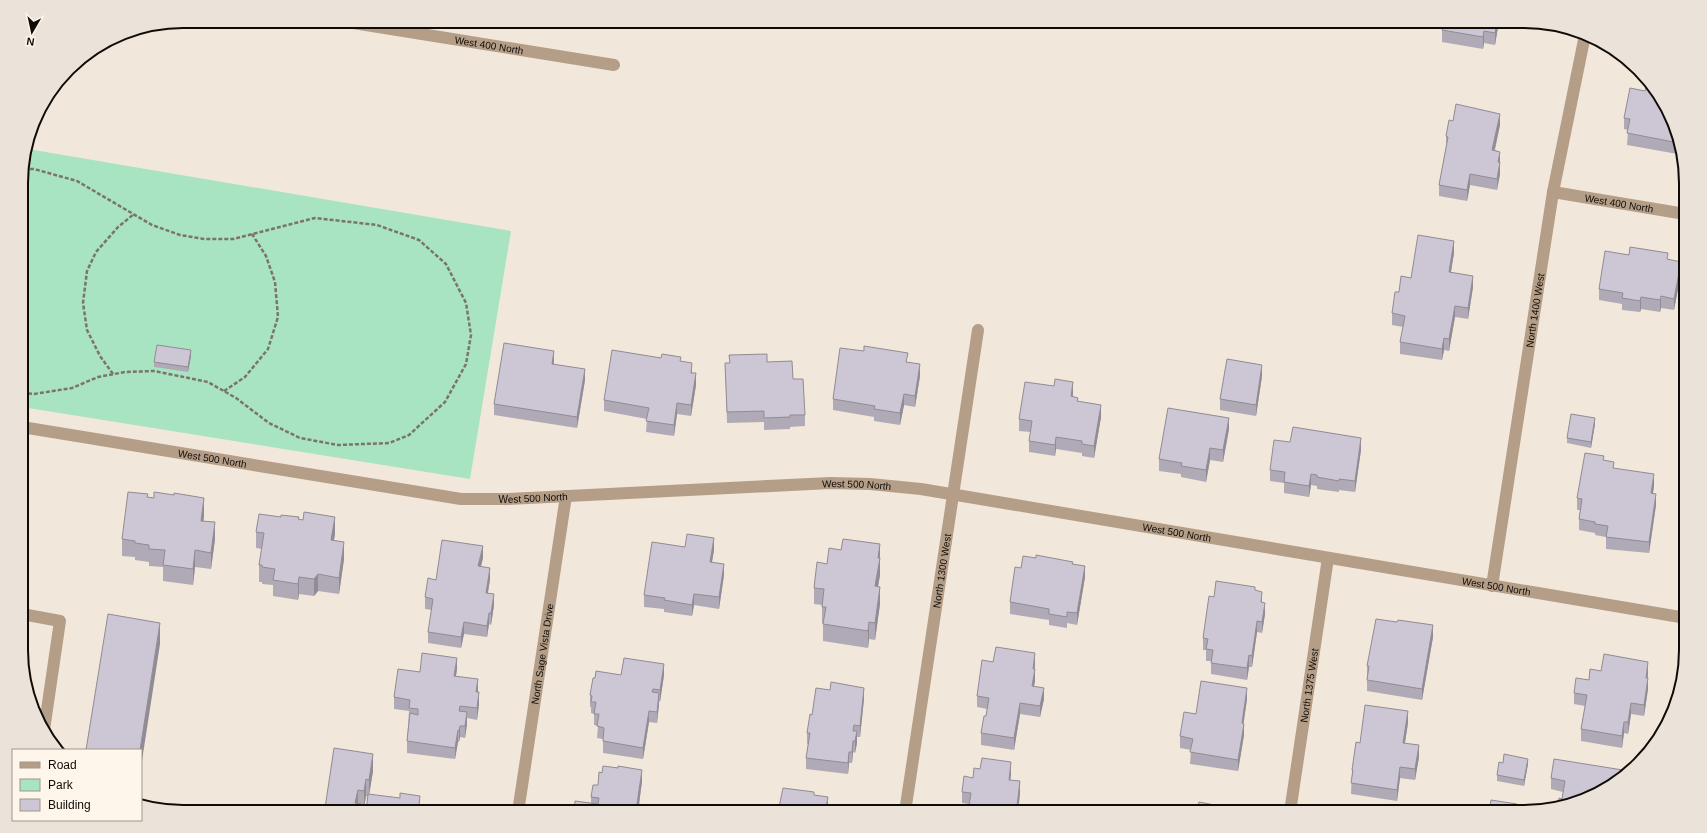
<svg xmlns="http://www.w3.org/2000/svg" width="1707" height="833" font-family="Helvetica,sans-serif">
  <rect width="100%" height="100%" fill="#f2e7db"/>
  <path fill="#a8e4c1" d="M28 149 511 231 470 479 22 407 21 173Z"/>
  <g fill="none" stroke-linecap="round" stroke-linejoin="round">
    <path stroke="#7b746c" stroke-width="2.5" stroke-dasharray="4 2" stroke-linecap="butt" d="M113 374 100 356 87 330 83 303 87 271 96 252 118 227 134 214
      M224 391 245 377 268 349 278 317 275 282 266 256 252 234
      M22 393 34 394 72 388 98 377 125 372 154 371 208 382 236 398 269 423 300 438 338 445 389 443 409 435 445 402 466 364 471 335 466 303 446 264 419 240 377 225 315 218 233 239H204L180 235 152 225 77 181 34 169H22"/>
    <g stroke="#b59e87" stroke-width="12">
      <path id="s1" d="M341 21 614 65"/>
      <path id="s2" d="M1553 192 1685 214"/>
      <path id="s3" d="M22 427 461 499H508L830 483 870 484 921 489 1686 618"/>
      <path id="s4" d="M1492 586 1553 192 1585 35"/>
      <path d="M22 614 60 621 44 730"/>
      <path id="s5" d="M518 812 566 496"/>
      <path id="s6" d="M905 812 978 330"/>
      <path id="s7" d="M1290 812 1328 558"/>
    </g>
  </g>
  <path fill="#b0aab6" d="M1444 21H1499L1495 45 1484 43 1483 49 1442 42V30Z
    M1624 118 1674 121 1683 155 1627 145 1628 130 1624 129Z
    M1453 121 1500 125 1495 150 1500 152V174L1497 190 1470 185 1467 201 1439 196V185L1446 147V136Z
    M1454 253 1451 272 1473 287 1468 319 1455 317 1449 351 1444 350 1442 360 1400 354V342L1403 327 1392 325V313L1399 292 1411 278Z
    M1629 255 1668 260 1681 273 1674 310 1661 308 1660 312 1641 309 1640 312 1622 310V304L1599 300V289Z
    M191 356 188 372 154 367V362Z
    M681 361 692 373 696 385 691 416 677 414 674 436 646 432 647 419 604 411V400Z
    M554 362V364L585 380 577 428 494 415V404Z
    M767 362 793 379 805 415V426L790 427V429L764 430V422L727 423 725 363Z
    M908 362 920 376 915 407 904 405 900 425 874 421V417L833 410V399Z
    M1262 376 1256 416 1220 410V399Z
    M1073 394 1072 397 1078 402 1101 417 1094 458 1082 456V453L1056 449 1055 456 1029 452V441L1031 432 1019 431V419Z
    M1595 424 1591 448 1567 443V438Z
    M1229 429 1223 462 1210 460 1206 482 1181 477V474L1159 471V459Z
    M1290 442 1361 450 1355 492 1339 490V492L1317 489V486L1311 485 1309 497 1284 493V483L1270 481V470Z
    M1604 460 1614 468 1654 486 1653 493 1656 505 1649 553 1606 549V537L1595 535V533L1579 530V519L1580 510H1577V498Z
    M148 497 204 514V521L215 539 211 569 195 567 193 585 163 581V567L149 566V562L135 560V557L122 556V539Z
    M299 519 335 534 334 540 344 559 339 594 318 591 314 596 299 594 298 600 273 596V585L262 584V582H259V565L262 549 256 548V532Z
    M880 544V575L878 587 880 604 875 640 869 639 868 648 823 641V624L822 623V605L814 604V588L827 564 841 550Z
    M685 547 714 550 712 562 724 575 719 609 694 605 692 616 664 612V609L644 607V595Z
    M483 558 481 566 490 579 488 593 494 605 491 625 489 624 487 637 464 634 461 648 428 643V632L432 610 425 609V597L436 580Z
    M1073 564 1085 577 1077 625 1067 623V628L1049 625V620L1010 614V602L1021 568Z
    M1255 590 1262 603 1265 614 1262 633 1257 632 1252 667H1249L1247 680 1211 674V661H1206V650H1203V638L1214 597Z
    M1433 637 1422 700 1367 691V666Z
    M993 662 1035 665V681L1034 686 1044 699 1040 717 1020 714 1014 750 981 745V733L986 716 987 709 977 707V696Z
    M457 669 456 676 478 691 479 704 477 720 467 718V724L465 738 460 737 459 742H458L455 759 407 753V741L409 711 394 709V697L420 672Z
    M1601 671 1648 673V689L1644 716 1631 714 1628 734 1624 733 1622 748 1581 741V729L1585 706 1574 704V693L1589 680Z
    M621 675H664L660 702 659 701 657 723 649 722 643 759 603 753V739L597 738 598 726 594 725V714L591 713V707H590V695L595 678Z
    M830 690 864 699 860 737H857V743L855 753 853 752 852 763H849L848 774 806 769V758L808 744H807V733L812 715Z
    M1247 699 1243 724 1244 735 1238 771 1190 764 1191 750 1180 748V736L1196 714Z
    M1408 723 1405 743 1419 757 1415 780 1400 778 1397 801 1351 794 1352 770 1360 743Z
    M1503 763 1528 764 1524 786 1497 781V775Z
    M373 771 369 794 420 805 458 812 366 796 364 808 361 807V812H325V808Z
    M1629 771 1562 799 1563 792 1551 789V778Z
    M1011 774 1010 780 1020 793 1018 812H968L969 804 962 803V792L973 778Z
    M642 781 639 804 654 812 591 803V797L598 785Z"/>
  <path fill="#908b94" d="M1497 21H1499L1495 45V33Z
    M1484 31V43L1483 49V37Z
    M1500 114V125L1492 161V150Z
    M1500 152V174L1497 190 1498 162Z
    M1470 174V185L1467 201V190Z
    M1454 241V253L1449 283V272Z
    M1681 262V273L1674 310V299Z
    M1473 276V287L1468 319V308Z
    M1661 296V308L1660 312V300Z
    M1641 297V309L1640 312V301Z
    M1455 306V317L1449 351V339Z
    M1444 338V350L1442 360V349Z
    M191 350V356L188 372V367Z
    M554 351V362L552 375V364Z
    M692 363V374L691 373Z
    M920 364V376L915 407V396Z
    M1262 365V376L1256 416V405Z
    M585 369V380L577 428V417Z
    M696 373V385L691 416V405Z
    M1073 382V394L1071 408V396Z
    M904 394V405L900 425V413Z
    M677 403V414L674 436V425Z
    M1101 405V417L1094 458V446Z
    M1229 418V429L1223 462V450Z
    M1595 418V424L1591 448V442Z
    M1056 437V449L1055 456V445Z
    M1361 438V450L1355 492V481Z
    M1210 448V460L1206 482V470Z
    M1311 474V485L1309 497V486Z
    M1654 474V486L1651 504V493Z
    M1656 494V505L1649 553V542Z
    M204 498V514L201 537V521Z
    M335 517V534L331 557V540Z
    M215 522V539L211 569V553Z
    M714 538V550L710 573V562Z
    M344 542V559L339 594V578Z
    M880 544V575L875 603V586L878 558Z
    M483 546V558L478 578V566Z
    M195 550V567L193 585V569Z
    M724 564V575L719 609V597Z
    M1085 566V577L1077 625V613Z
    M490 568V579L486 604V593Z
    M318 574V591L314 596V579Z
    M299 577V594L298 600V584Z
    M880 587V604L875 640V623Z
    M1262 592V603L1261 602Z
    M494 594V605L491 625V613Z
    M694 594V605L692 616V605Z
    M1265 603V614L1262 633V622Z
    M489 613V624L487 637V626Z
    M1257 621V632L1252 667V656Z
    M464 622V634L461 648V637Z
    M869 622V639L868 648V631Z
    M160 623V644L141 767V750H140Z
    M1433 625V637L1422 700V689Z
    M1035 653V665L1033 680V669Z
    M1249 655V667L1247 680V668Z
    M457 658V669L454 687V676Z
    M1648 662V673L1646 689V678Z
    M664 664V675L660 702V690Z
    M1035 669V681L1032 697V686Z
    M1648 678V689L1644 716V705Z
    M478 679V691L476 703V692Z
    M864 688V699L860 737V726Z
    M1044 688V699L1040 717V706Z
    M1247 688V699L1242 735V723Z
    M479 692V704L477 720V708Z
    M659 693V705L657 723V712Z
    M1020 703V714L1014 750V738Z
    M1631 703V714L1628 734V722Z
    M649 711V722L643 759V748Z
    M1408 711V723L1403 754V743Z
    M467 712V724L465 738V726Z
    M1624 722V733L1622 748V736Z
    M1244 724V735L1238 771V760Z
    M460 726V737L459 742V731Z
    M458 730V742L455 759V748Z
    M857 731V743L855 753V741Z
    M853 741V752L852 763V752Z
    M1419 745V757L1415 780V769Z
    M849 752V763L848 774V763Z
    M373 754V771L369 796V780Z
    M1528 759V764L1524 786V780Z
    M1011 762V774L1009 791V780Z
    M1400 767V778L1397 801V790Z
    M642 770V781L638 812 637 804Z
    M366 779V796L364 808V791Z
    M1020 781V793L1018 812H1017V806Z
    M358 790V807L355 803Z
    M828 797V808L827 812 826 808Z"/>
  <path fill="#cdc6d4" stroke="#908b94" d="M1444 21H1497L1495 33 1484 31 1483 37 1442 30Z
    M1648 81 1653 85 1674 121 1679 143 1627 133 1630 119 1624 118 1630 88 1645 91Z
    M1456 104 1500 114 1492 150 1500 152 1498 162H1500L1497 179 1470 174 1467 190 1439 185 1448 137 1446 136 1449 120 1453 121Z
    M1418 235 1454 241 1449 272 1473 276 1468 308 1455 306 1449 339 1444 338 1442 349 1400 342 1405 316 1392 313 1395 292H1399L1401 276 1411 278Z
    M1630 247 1668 253 1667 259 1681 262 1674 299 1661 296 1660 300 1641 297 1640 301 1622 298 1623 293 1599 289 1605 251 1629 255Z
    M504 343 554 351 552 364 585 369 577 417 494 404Z
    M157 345 191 350 188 367 154 362Z
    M864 346 908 353 906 362 920 364 915 396 904 394 900 413 874 409 875 406 833 399 840 348 864 351Z
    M612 350 661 358 662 354 681 357 680 361 692 363 691 373H696L691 405 677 403 674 425 646 421 649 408 604 400Z
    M767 354V362L792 361 793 379H803L805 415H790V417L764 418V411L727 412 725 363H730L729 355Z
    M1227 359 1262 365 1256 405 1220 399Z
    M1055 379 1073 382 1071 396 1078 398 1077 401 1101 405 1094 446 1082 444V441L1056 437 1055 445 1029 441 1032 421 1019 419 1025 382 1054 386Z
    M1168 408 1229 418 1223 450 1210 448 1206 470 1181 466 1182 463 1159 459Z
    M1571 414 1595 418 1591 442 1567 438Z
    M1293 427 1361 438 1355 481 1339 479V481L1317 477V475L1311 474 1309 486 1284 482 1285 472 1270 470 1274 440 1290 442Z
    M1585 453 1604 456 1603 460 1614 462 1613 468 1654 474 1651 493 1656 494 1649 542 1606 537 1608 526 1595 524V522L1579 519 1582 499 1577 498Z
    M128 492 148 494 147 497 154 498V492L174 495V493L204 498 201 521 215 522 211 553 195 550 193 569 163 565 165 550 149 549V545L135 543V541L122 539Z
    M304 512 335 517 331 540 344 542 339 578 318 574 314 579 299 577 298 584 273 580 275 569 262 567V565H259L264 533 256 532 259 514 281 517V515L299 517 298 519 303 520Z
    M687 534 714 538 710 562 724 564 719 597 694 594 692 605 664 600 665 598 644 595 652 542 685 547Z
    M843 539 880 544 878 558H880L875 586 880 587 875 623 869 622 868 631 823 624 826 607H822L824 589 814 588 817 562 827 564 829 548 841 550Z
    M442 540 483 546 478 566 490 568 486 593 494 594 491 613H489L487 626 464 622 461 637 428 632 433 599 425 597 428 578 436 580Z
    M1036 555 1073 562 1072 564 1085 566 1077 613 1067 612V617L1049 614V609L1010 602 1015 567 1021 568 1023 556 1036 558Z
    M1216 581 1255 587V590L1262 592 1261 602 1265 603 1262 622 1257 621 1252 656 1249 655 1247 668 1211 663 1213 650 1206 649 1208 639 1203 638 1209 596 1214 597Z
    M108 614 160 623 140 750H86Z
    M1376 619 1397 622 1398 620 1433 625 1422 689 1367 680 1369 666H1367Z
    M996 647 1035 653 1033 669H1035L1032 686 1044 688 1040 706 1020 703 1014 738 981 733 984 716H986L989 698 977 696 982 660 993 662Z
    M422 653 457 658 454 676 478 679 476 692H479L477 708 460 706 459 711 467 712 465 726H460L459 731 458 730 455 748 407 741 410 713 418 715V709L409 708 410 700 394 697 398 669 420 672Z
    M1604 654 1648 662 1646 678H1648L1644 705 1631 703 1628 722H1624L1622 736 1581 729 1587 695 1574 693 1576 678 1589 680 1590 669 1601 671Z
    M624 658 664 664 660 690 653 689 652 692 659 693 657 712 649 711 643 748 603 741 604 728 597 726 599 714H594L596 702H591L592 696 590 695 593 678H595L596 671 621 675Z
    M1201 681 1247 688 1242 723 1244 724 1238 760 1190 752 1193 739 1180 736 1184 712 1196 714Z
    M831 682 864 688 860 726 854 725 853 731H857L855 741H853L852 752H849L848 763 806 758 810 733H807L810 714 812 715 816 688 830 690Z
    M1365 705 1408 711 1403 743 1419 745 1415 769 1400 767 1397 790 1351 783 1353 770H1352L1356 742 1360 743Z
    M334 748 373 754 369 780 366 779 364 791 358 790 355 803 361 804 360 812H326L327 808H325Z
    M1504 754 1528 759 1524 780 1497 775 1499 762 1503 763Z
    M982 758 1011 762 1009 780 1020 781 1017 806 1007 805 1006 812H968L971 793 962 792 964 776 973 778 974 768 980 769Z
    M1554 759 1629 771 1614 785 1576 803 1558 807 1559 798 1562 799 1565 781 1551 778Z
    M603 766 618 768V766L642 770 637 804 654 806 653 812H574L575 801 598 804 599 798 591 797 593 785H598L599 772 602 773Z
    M783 788 814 792V795L828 797 826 808 835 810V812H778Z
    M400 793 420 796 419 805 458 810 457 812H366L368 794 400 798Z
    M1491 800 1517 804 1516 812H1489Z
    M1199 802 1225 807 1224 812H1177L1178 806 1197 810Z"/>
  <g text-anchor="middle" stroke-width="4" stroke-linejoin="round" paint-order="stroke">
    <g font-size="10" fill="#0f0c08" stroke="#fef5eb">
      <text dy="4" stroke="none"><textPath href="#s1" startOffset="150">West 400 North</textPath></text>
      <text dy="4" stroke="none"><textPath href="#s2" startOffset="67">West 400 North</textPath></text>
      <text dy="4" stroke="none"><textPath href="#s4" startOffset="279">North 1400 West</textPath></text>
      <text dy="4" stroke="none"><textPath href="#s3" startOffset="193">West 500 North</textPath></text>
      <text dy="4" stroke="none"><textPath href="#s3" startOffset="841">West 500 North</textPath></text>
      <text dy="4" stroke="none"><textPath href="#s3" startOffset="517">West 500 North</textPath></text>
      <text dy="4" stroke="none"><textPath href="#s3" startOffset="1165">West 500 North</textPath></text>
      <text dy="4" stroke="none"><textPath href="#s6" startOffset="244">North 1300 West</textPath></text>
      <text dy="4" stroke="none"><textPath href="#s3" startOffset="1489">West 500 North</textPath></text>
      <text dy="4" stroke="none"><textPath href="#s5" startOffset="160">North Sage Vista Drive</textPath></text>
      <text dy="4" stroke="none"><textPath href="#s7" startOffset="128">North 1375 West</textPath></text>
    </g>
  </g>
  <path d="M0 0H1707V833H0ZM183 28H1524A155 155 0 0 1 1679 183V650A155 155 0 0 1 1524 805H183A155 155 0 0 1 28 650V183A155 155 0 0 1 183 28Z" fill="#ebe2d9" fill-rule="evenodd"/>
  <path fill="none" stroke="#0f0c08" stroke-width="2" d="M183 28H1524A155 155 0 0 1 1679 183V650A155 155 0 0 1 1524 805H183A155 155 0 0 1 28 650V183A155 155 0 0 1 183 28Z"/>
  <rect x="12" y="749" width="130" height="72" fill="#fef5eb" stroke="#9e9890"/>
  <rect x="20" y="762" width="20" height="6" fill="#b59e87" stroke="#9e9890"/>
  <text x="48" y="769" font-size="12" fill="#0f0c08">Road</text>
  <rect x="20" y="779" width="20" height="12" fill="#a8e4c1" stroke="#9e9890"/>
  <text x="48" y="789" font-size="12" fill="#0f0c08">Park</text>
  <rect x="20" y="799" width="20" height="12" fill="#cdc6d4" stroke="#9e9890"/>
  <text x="48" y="809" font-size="12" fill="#0f0c08">Building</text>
  <g transform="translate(32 32) rotate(189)" stroke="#fef5eb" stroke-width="3" paint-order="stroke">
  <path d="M0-3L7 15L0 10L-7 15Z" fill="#0f0c08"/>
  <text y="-6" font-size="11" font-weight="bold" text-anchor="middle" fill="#0f0c08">N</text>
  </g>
</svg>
